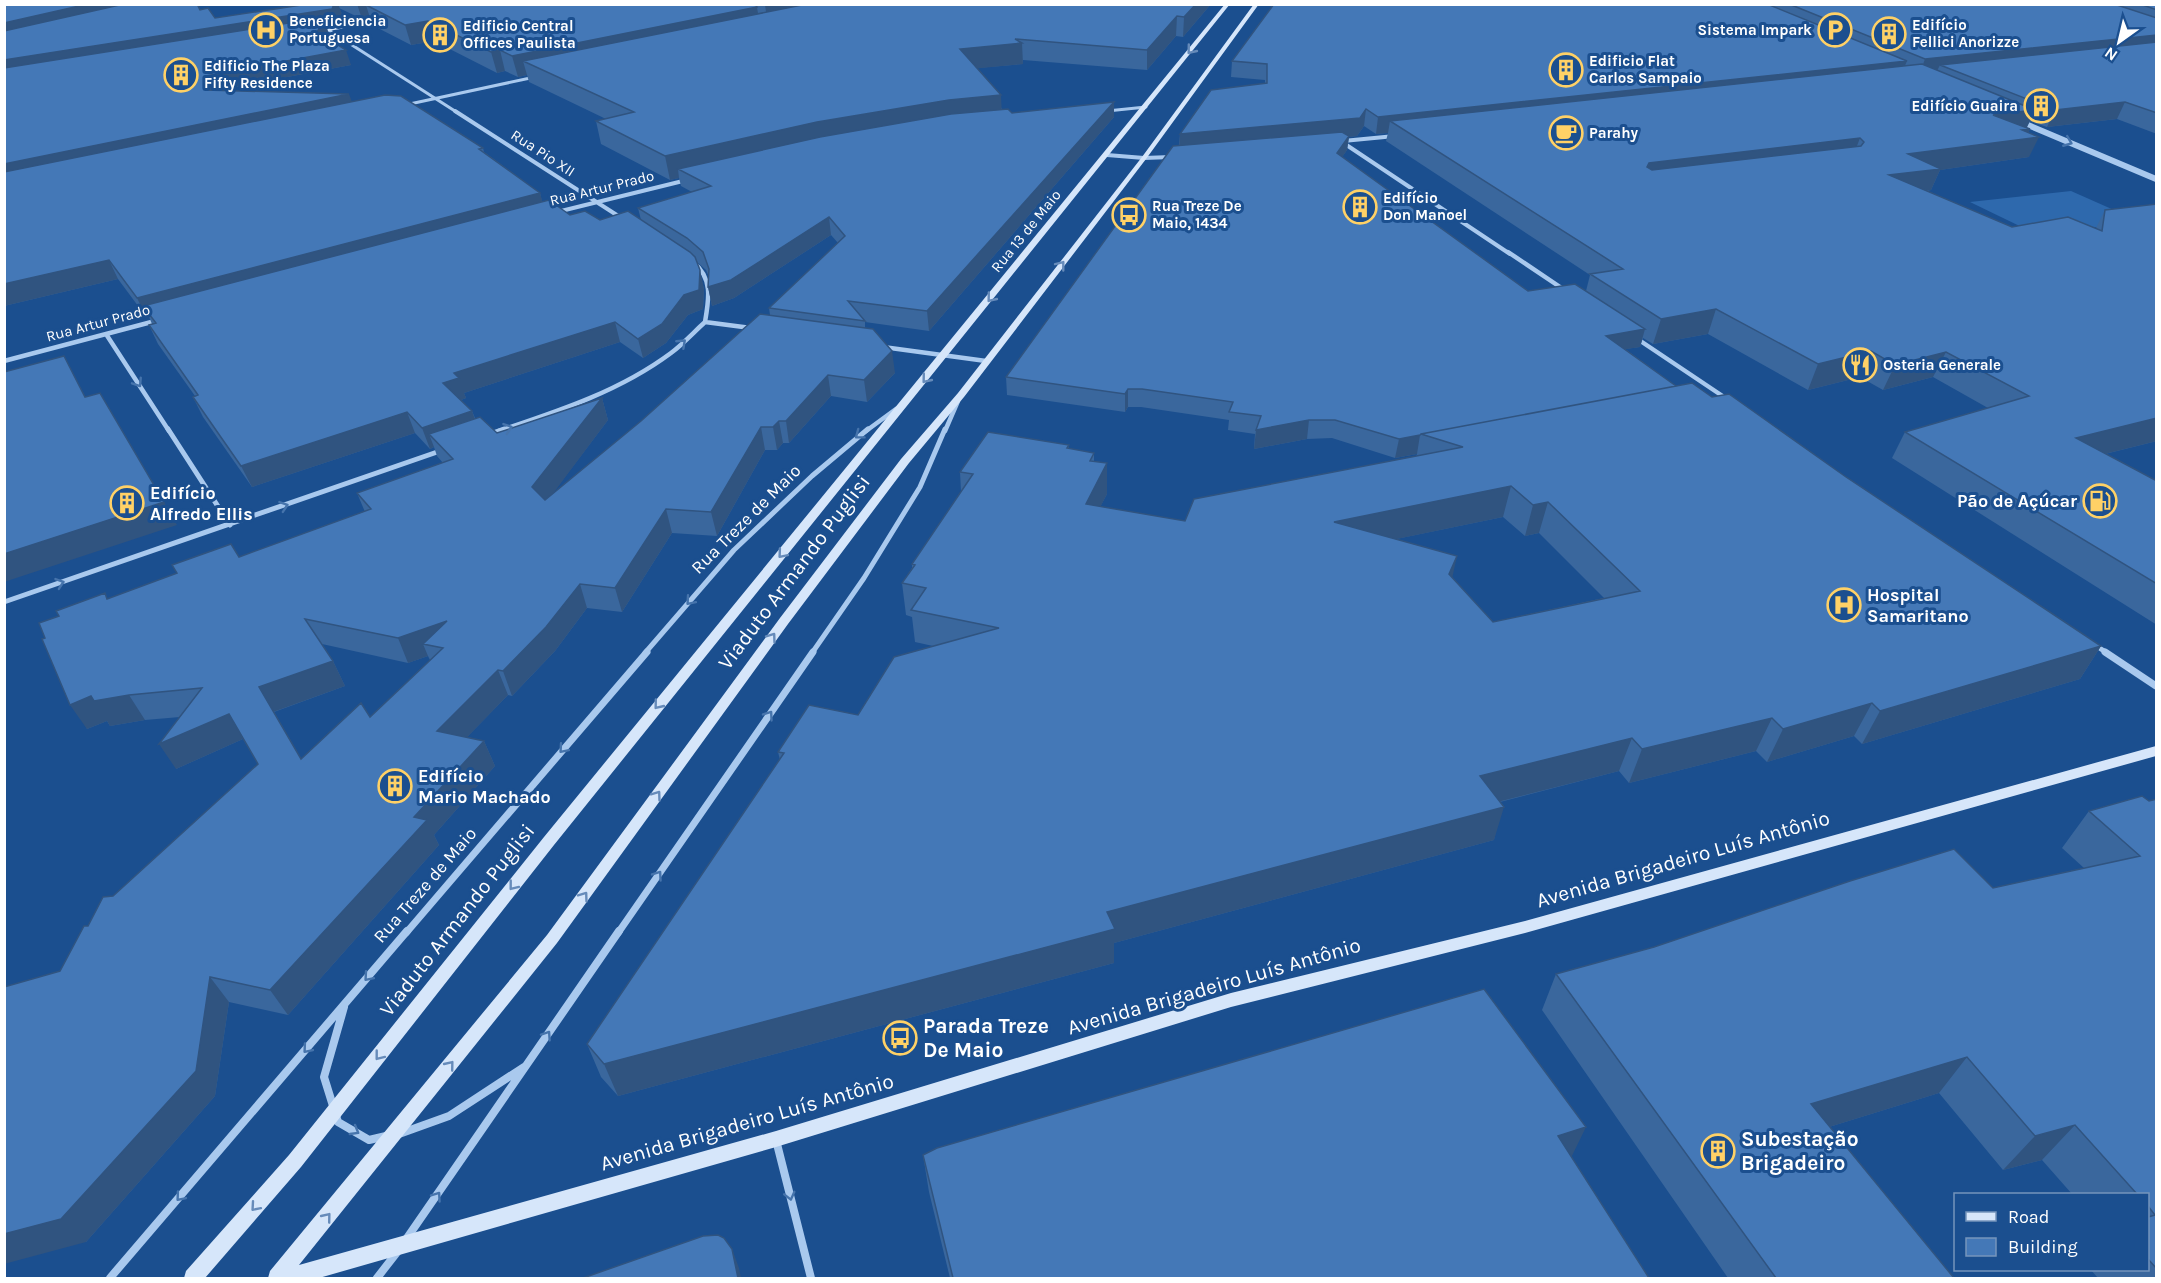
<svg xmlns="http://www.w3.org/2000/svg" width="2161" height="1283" font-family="Karla,sans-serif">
  <rect width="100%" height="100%" fill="#1b4f8f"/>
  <path fill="#2e69ad" d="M2071 191 2141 222 2036 234 1970 202Z"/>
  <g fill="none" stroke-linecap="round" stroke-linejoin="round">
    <path stroke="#a9c9ee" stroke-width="3" d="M327 29 458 113
      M405 105 535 77
      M1107 111 1146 107"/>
    <path stroke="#a9c9ee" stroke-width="4" d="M455 111 623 219
      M1343 141 1395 136
      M1342 142 1510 254
      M1107 155 1144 158 1171 157
      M557 212 687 180"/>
    <path stroke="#a9c9ee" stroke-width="4.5" d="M1508 252 1563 289
      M693 262C713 278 709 299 705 322L751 328
      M106 334 169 431
      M1636 338 1727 399
      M883 347 986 361
      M4 361 159 320
      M499 431C559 411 620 391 671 353 683 344 694 332 705 322
      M866 431 896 409
      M945 431 958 401"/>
    <path stroke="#a9c9ee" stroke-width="5" d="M168 429 230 525
      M490 434 504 429
      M4 602 443 450
      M2095 645 2107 653
      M645 653 734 550 812 476 868 429
      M812 653 864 578 920 487 945 429"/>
    <path stroke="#a9c9ee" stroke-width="7" d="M2105 652 2156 686
      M406 933 647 652
      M618 933 813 652"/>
    <path stroke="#a9c9ee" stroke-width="8" d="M344 1007 324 1077 338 1122 369 1140 386 1136
      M399 1134 449 1116 524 1067
      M776 1140 811 1278
      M407 1238 619 931
      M110 1278 407 931
      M377 1278 398 1251"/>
    <path stroke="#a9c9ee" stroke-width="6" d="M2016 120 2156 179"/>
    <path fill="#d6e6fa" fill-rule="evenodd" d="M1225 4H1230L554 845 301 1167 205 1278H184L186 1271 289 1155 544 837Z
      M1254 4H1259L1146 159 964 397 909 463 788 624 557 943 299 1265 776 1131 1231 993 1525 921 2156 746V756L1525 933 1231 1007 776 1147 319 1278H268L270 1271 547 935 780 618 901 459 958 393 1142 157Z
      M385 18 387 21 311 34 308 32Z"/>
  </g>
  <path fill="#3a679d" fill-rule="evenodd" d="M308 4H1211L1183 37 1176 36 1147 70 1023 60V64L977 68 1002 109 1012 113 1114 102V117L929 331 865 322V328L895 373 867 402 831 396 789 443H783L777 450H765L717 536 672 533 622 612 587 608 555 651 512 696 508 695 467 737 484 741 495 766 434 835 439 845 288 1015 229 1002 215 1096 86 1242 60 971 88 926 113 896 258 764 243 739 176 769 180 717 145 720 110 726 107 721 87 729 45 638 108 599 239 557 365 512 357 493 443 463 437 456 434 447 430 449 415 433 252 487 203 417 193 397 195 396 158 344 149 325 152 324 149 317 147 318 118 279 4 306 200 10 215 18ZM339 8 362 19 370 18 372 25 411 45 434 41 497 73 505 71 518 77 527 75 529 82 606 119 596 121 601 144 670 180 679 178 681 186 692 192 638 208 641 220H600L570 215 542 202 540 193 484 152 483 148 352 102 219 90 351 65 327 39 329 35 326 25 336 23 342 14ZM831 235 838 243 769 308 770 315 552 494 608 420 602 398 497 433 475 418 472 411 461 400 466 398 464 393 620 342 643 358 666 343 688 315 703 309 704 289 697 262 706 270 709 277 708 287 712 306 734 298ZM322 644 408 663 428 656 430 660 370 717 301 759 274 712 345 686 333 661Z
    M1274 4H2157V134L2117 119 2047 127 2030 121 2027 127 2029 133V157L1940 170 1931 190 1927 191 2012 227 2096 228 2105 210 2157 204V441L2105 454 2157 481V625L1892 458 1905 432 1988 408 1933 377 1883 390 1860 377 1808 390 1708 334 1653 344 1643 338 1640 347 1625 349 1676 386 1712 397 1846 477 2101 646 2080 679 1862 744 1854 736 1767 762 1756 751 1629 783 1619 771 1500 802 1494 840 1114 943V963L618 1096 601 1077 587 1044 780 760 778 752 858 715 933 646 915 642 912 617 906 615 902 583 912 568V564L961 492 960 472 1069 445V449L1094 453V461L1107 463V494L1100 507 1185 521 1416 456 1417 454 1395 458 1332 438 1307 439 1254 449 1255 434 1228 430 1229 420 1141 407H1128L1125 412 1007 395 1006 377 1179 145 1180 134 1265 84V80L1231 77 1232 61ZM1364 126 1376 134 1388 133 1386 141 1590 275 1586 291H1528L1342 157 1347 150 1349 137 1357 136ZM1503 517 1525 536 1539 533 1604 598 1493 622 1452 578 1396 539Z
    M2157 799V1278H2098L2090 1269H2148V1194H2072L2042 1160 2003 1170 1939 1093 1829 1127 1954 1278H1728L1542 1010 1556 974 1993 888 2084 868 2062 848 2089 811 2149 801Z
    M923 1155 1571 1158 1649 1278H950L929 1192Z"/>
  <path fill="#305480" d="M88 4H156L4 39V23Z
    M334 4H338L342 14 336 23 326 25 329 35 322 47 4 77V60Z
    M357 4H453L366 5 370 18 362 19Z
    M770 4H864L768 25 765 5Z
    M1196 4H1211L1183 37 1184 17Z
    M757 7 760 26 523 61 527 75 518 77 512 56Z
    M1177 16 1176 36 1147 70V50Z
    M428 21 434 41 411 45 405 25Z
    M2157 35V50L1940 65 1936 73 1919 75 1925 59Z
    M1022 43 1023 64 961 70 960 49Z
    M346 50 351 65 212 91 206 90 205 76Z
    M500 50 505 71 497 73 491 52Z
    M1907 61 1900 77 1390 121 1388 133 1376 134 1378 117Z
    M349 94 355 110 4 184V164Z
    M1001 95 1002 117 678 169 679 178 670 180 665 156 817 122 949 100Z
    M1114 102V117L929 331 927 311Z
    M2125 102 2117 119 2047 127 2055 110Z
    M1366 109 1364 126 1357 136 1349 137 1347 150 1335 168 1337 153 1179 152 1180 134Z
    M2035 110 2026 129H2030L2026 138 2039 137 2029 157 1940 170 1931 190 1881 196 1889 175 1908 154 1993 115Z
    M1860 138 1852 159 1643 184 1649 163Z
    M540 193 545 211 143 306 149 317 147 318 137 298Z
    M829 217 831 235 734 298 712 306 708 287Z
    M109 260 118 279 4 306V284Z
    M700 270 704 289 703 309 688 315 666 343 643 358 638 339Z
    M1716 309 1708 334 1653 344 1661 319Z
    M615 322 620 342 464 393 466 398 451 404 443 383 454 373Z
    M1645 329 1640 347 1601 353 1606 336Z
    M892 351 895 373 867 402 864 380Z
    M1871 351 1860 377 1808 390 1818 364Z
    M1946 352 1933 377 1883 390 1895 365Z
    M828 375 831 396 789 443 786 421Z
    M1128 389V407L1125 412V394Z
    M602 398 608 420 540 511 532 487Z
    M472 411 479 431 429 434 434 447 430 449 422 428Z
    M407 412 415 433 252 487 241 466Z
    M2157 418V441L2060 465 2076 438Z
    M1309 420 1307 439 1254 449 1256 430Z
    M779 421 783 443 777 450 773 427Z
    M761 427 765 450 717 536 711 512Z
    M1420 435 1417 454 1395 458 1399 439Z
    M1107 463V494L1086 535V504Z
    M1511 486 1503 517 1329 553 1334 522Z
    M164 502 177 525 4 582V554Z
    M1548 502 1539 533 1525 536 1533 505Z
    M666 509 672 533 622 612 615 588Z
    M1457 556 1450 588 1449 574Z
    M580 584 587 608 555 651 512 696 503 671Z
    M447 621 443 648 423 644 428 656 408 663 398 638Z
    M2101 646 2080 679 1862 744 1880 711Z
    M333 661 345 686 273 712 259 687Z
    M498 670 508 695 449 756 437 731Z
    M129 695 145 720 110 726 107 721 87 729 70 705 91 696Z
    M1872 703 1854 736 1767 762 1783 729Z
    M229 714 243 739 176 769 159 744Z
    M1772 718 1756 751 1629 783 1642 749Z
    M1632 738 1619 771 1470 809 1480 776Z
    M484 741 495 766 434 835 439 845 288 1015 270 990 414 817Z
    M1504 807 1494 840 1114 943V963L618 1096 604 1064 1107 912Z
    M210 977 229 1002 215 1096 86 1242 4 1264V1234Z
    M1967 1057 1939 1093 1787 1140 1811 1104Z
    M2075 1125 2042 1160 2003 1170 2035 1136Z
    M1586 1127 1568 1164 1558 1136Z
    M732 1249 739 1268 741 1278H738Z"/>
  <path fill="#4478b7" stroke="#305480" stroke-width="1.5" fill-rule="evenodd" d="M4 4H88L4 23Z
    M124 4H197L200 10 208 8 215 18 308 4H334L332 9 4 60V31Z
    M372 4H755L757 7 512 56 500 50 491 52 428 21 405 25 366 5Z
    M807 4H1196L1184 17 1177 16 1147 50 1015 39 1022 43 960 49 1001 95 949 100 817 122 665 156 596 121 634 112 523 61Z
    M1274 4H1767L1907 61 1378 117 1366 109 1360 118 1180 134 1211 90 1267 83V64L1232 61Z
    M1789 4H2114L2157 18V35L1925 59Z
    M2140 4H2154L2157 5V10Z
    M320 18 324 21 317 32 346 50 205 76 206 90 349 94 4 164V68Z
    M2157 42V113L2125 102 2055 110 1940 65Z
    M1922 64 2035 110 1993 115 2030 129 2022 130 2039 137 1908 154 1941 169 1889 175 2012 227 2068 217 2102 231 2105 210 2157 204V418L2076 438 2157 481V584L1905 432 2029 396 1946 352 1895 365 1871 351 1818 364 1716 309 1661 319 1590 274 1623 269 1390 121ZM1860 138 1864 142 1861 146 1652 170 1647 167 1649 163Z
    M385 95 401 96 483 148 479 149 540 193 137 298 109 260 4 284V172Z
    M1114 102 927 311 848 301 865 321 769 308 845 236 829 217 731 280 708 287 709 269 703 252 687 238 638 208 711 186 678 169 820 137 951 114 1008 109 1012 113Z
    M1342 132 1349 136 1337 153 1528 291 1575 284 1645 329 1606 336 1676 386 1421 434 1420 435 1399 439 1335 420H1309L1256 430 1261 416 1229 412 1233 402 1142 389H1128L1125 394 1006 377 1173 146Z
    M549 200 570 215 585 211 600 220 628 211 690 252 695 257 700 270 699 290 684 295 662 324 638 339 615 322 454 373 459 378 443 383 472 411 422 428 407 412 241 466 193 397 198 395 149 325 156 323 143 306Z
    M760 314 873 329 892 351 864 380 828 375 786 421H779L773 427H761L711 512 666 509 615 588 580 584 546 627 503 671 498 670 437 731 484 741 414 817 427 820 270 990 210 977 196 1071 61 1219 4 1234V987L60 971 84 926H88L103 897 113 896 258 764 229 714 159 744 202 688 129 695 94 701 91 696 70 705 42 639 45 638 39 623 59 616 56 611 105 593 107 599 177 573 172 565 231 544 239 557 371 509 357 493 453 459 429 434 480 417 497 433 602 398 532 487 545 500 641 421ZM305 619 398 638 447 621 423 644 443 648 370 717 361 703 301 759 259 687 333 661Z
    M64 356 85 397 100 393 164 502 4 554V372Z
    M1692 383 1712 397 1729 394 1846 477 2101 646 1880 711 1872 703 1783 729 1772 718 1642 749 1632 738 1480 776 1504 807 1107 912 1115 929 604 1064 587 1044 784 753 778 752 809 705 858 715 894 657 999 628 911 610 926 588 902 583 915 565 912 564 973 474 960 472 988 432 1069 445 1067 448 1094 453 1090 461 1107 463 1086 504 1185 521 1194 499 1463 447 1421 434ZM1511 486 1533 505 1548 502 1640 591 1493 622 1449 574 1457 556 1334 522Z
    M2142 796 2149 801 2157 799V1269L2148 1259V1217L2155 1215 2148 1206V1194H2137L2075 1125 2035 1136 1967 1057 1811 1104 1954 1278H1776L1556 974 1654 947 1850 881 1954 849 1993 888 2140 856 2089 811Z
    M1484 989 1586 1127 1558 1136 1649 1278H953L923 1155 937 1148Z
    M718 1235 724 1238 732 1249 738 1278H583L703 1236Z"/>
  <defs><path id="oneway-chevron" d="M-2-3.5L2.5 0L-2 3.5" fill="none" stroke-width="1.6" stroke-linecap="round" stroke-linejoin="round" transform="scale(1.5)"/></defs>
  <g stroke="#668bba">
    <use href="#oneway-chevron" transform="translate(1191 50) rotate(129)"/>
    <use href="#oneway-chevron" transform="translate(1061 265) rotate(-52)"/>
    <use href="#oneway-chevron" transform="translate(991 298) rotate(129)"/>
    <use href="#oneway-chevron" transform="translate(926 379) rotate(129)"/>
    <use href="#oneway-chevron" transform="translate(782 554) rotate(130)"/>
    <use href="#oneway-chevron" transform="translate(772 637) rotate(-54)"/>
    <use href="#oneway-chevron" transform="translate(658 705) rotate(129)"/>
    <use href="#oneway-chevron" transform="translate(657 795) rotate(-54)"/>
    <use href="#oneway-chevron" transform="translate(513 886) rotate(128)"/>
    <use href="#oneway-chevron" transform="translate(584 896) rotate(-54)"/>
    <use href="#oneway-chevron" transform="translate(379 1056) rotate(128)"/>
    <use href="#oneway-chevron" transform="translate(450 1065) rotate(-51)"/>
    <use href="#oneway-chevron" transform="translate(255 1207) rotate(131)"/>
    <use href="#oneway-chevron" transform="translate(327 1217) rotate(-51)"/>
  </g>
  <g stroke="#4674ac">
    <use href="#oneway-chevron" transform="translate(2068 142) rotate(22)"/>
    <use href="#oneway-chevron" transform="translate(682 343) rotate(-43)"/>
    <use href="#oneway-chevron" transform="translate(138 383) rotate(57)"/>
    <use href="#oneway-chevron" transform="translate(508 428) rotate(-19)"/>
    <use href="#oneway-chevron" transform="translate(859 435) rotate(143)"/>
    <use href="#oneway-chevron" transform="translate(284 506) rotate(-19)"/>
    <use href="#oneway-chevron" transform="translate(60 583) rotate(-19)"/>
    <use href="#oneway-chevron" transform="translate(690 601) rotate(131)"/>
    <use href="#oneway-chevron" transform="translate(769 715) rotate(-55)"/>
    <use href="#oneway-chevron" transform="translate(563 749) rotate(131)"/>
    <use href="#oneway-chevron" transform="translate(658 875) rotate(-55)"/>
    <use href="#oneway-chevron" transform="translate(368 977) rotate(131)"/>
    <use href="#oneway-chevron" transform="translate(547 1035) rotate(-56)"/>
    <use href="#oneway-chevron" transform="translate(307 1049) rotate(130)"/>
    <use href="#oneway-chevron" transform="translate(355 1131) rotate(30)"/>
    <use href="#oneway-chevron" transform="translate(437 1196) rotate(-55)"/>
    <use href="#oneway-chevron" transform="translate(790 1196) rotate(76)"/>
    <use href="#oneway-chevron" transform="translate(180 1197) rotate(130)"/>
  </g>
  <defs>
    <symbol id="hospital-ring" viewBox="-11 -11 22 22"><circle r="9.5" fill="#1b4f8f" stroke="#ffd166" stroke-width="1.5"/><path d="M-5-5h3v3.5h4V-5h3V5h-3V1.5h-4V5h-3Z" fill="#ffd166"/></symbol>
    <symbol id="parking-ring" viewBox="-11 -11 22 22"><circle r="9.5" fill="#1b4f8f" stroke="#ffd166" stroke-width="1.5"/><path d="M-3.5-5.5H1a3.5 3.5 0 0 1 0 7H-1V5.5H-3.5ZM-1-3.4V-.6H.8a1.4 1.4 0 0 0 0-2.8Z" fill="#ffd166"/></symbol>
    <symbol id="building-ring" viewBox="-11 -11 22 22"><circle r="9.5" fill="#1b4f8f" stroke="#ffd166" stroke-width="1.5"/><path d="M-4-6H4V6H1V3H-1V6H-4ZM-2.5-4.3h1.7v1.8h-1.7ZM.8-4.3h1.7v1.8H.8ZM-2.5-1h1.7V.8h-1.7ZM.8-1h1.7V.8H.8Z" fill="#ffd166"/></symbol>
    <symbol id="cafe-ring" viewBox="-11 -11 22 22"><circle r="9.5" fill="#1b4f8f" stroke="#ffd166" stroke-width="1.5"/><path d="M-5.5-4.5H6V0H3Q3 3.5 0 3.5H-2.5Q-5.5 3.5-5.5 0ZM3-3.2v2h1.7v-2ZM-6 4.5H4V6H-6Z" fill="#ffd166"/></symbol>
    <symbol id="bus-ring" viewBox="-11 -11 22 22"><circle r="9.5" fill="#1b4f8f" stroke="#ffd166" stroke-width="1.5"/><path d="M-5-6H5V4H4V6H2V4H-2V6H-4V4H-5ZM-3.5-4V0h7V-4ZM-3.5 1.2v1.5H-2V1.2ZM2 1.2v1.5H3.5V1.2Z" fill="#ffd166"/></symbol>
    <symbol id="restaurant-ring" viewBox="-11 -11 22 22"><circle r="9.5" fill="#1b4f8f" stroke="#ffd166" stroke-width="1.5"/><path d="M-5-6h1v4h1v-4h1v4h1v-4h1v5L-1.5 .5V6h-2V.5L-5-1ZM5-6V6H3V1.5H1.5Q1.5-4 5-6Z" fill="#ffd166"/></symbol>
    <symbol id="fuel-ring" viewBox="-11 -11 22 22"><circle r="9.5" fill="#1b4f8f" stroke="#ffd166" stroke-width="1.5"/><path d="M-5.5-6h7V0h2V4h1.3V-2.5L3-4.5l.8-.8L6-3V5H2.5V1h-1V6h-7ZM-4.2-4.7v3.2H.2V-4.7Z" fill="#ffd166"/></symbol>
  </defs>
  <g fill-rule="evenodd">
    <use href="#hospital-ring" x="247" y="11" width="38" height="38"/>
    <use href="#parking-ring" x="1816" y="11" width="38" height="38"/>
    <use href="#building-ring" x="1870" y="15" width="38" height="38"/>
    <use href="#building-ring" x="421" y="16" width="38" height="38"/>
    <use href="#building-ring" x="1547" y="51" width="38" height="38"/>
    <use href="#building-ring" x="162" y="56" width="38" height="38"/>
    <use href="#building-ring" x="2022" y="87" width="38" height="38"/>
    <use href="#cafe-ring" x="1547" y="114" width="38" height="38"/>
    <use href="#building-ring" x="1341" y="188" width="38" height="38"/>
    <use href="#bus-ring" x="1110" y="196" width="38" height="38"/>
    <use href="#restaurant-ring" x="1841" y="346" width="38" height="38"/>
    <use href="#fuel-ring" x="2081" y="482" width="38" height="38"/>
    <use href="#building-ring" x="108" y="484" width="38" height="38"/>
    <use href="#hospital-ring" x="1825" y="586" width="38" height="38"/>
    <use href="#building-ring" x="376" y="767" width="38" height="38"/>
    <use href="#bus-ring" x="881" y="1019" width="38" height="38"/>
    <use href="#building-ring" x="1699" y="1132" width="38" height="38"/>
  </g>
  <g text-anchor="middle" stroke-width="6" stroke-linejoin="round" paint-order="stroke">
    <g font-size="15" font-weight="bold" fill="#fff" stroke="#1b4f8f" text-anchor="start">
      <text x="289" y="26">Beneficiencia<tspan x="289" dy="17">Portuguesa</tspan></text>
      <text x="1912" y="30">Edifício<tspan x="1912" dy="17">Fellici Anorizze</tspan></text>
      <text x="463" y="31">Edificio Central<tspan x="463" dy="17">Offices Paulista</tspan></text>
      <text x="1812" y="35" text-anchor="end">Sistema Impark</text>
      <text x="1589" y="66">Edificio Flat<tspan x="1589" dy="17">Carlos Sampaio</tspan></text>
      <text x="204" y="71">Edificio The Plaza<tspan x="204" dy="17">Fifty Residence</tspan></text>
      <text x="2018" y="111" text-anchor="end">Edifício Guaira</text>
      <text x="1589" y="138">Parahy</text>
      <text x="1383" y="203">Edifício<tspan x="1383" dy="17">Don Manoel</tspan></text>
      <text x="1152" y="211">Rua Treze De<tspan x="1152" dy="17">Maio, 1434</tspan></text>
      <text x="1883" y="370">Osteria Generale</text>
    </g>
    <g font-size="15" fill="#fff" stroke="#1b4f8f">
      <text transform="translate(543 153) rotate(33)" y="5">Rua Pio XII</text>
      <text transform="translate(602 188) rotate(-14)" y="5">Rua Artur Prado</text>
      <text transform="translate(1026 231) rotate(-51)" y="5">Rua 13 de Maio</text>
      <text transform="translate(98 323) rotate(-15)" y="5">Rua Artur Prado</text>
    </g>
    <g font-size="18" font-weight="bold" fill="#fff" stroke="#1b4f8f" text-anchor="start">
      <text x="150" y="499">Edifício<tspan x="150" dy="21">Alfredo Ellis</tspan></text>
      <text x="2077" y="507" text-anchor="end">Pão de Açúcar</text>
      <text x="1867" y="601">Hospital<tspan x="1867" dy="21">Samaritano</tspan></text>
      <text x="418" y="782">Edifício<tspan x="418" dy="21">Mario Machado</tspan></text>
    </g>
    <g font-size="18" fill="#fff" stroke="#1b4f8f">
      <text transform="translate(746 519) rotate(-45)" y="6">Rua Treze de Maio</text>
      <text transform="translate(425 885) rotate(-49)" y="6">Rua Treze de Maio</text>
    </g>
    <g font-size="21" fill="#fff" stroke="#1b4f8f">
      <text transform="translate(794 572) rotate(-53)" y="7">Viaduto Armando Puglisi</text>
      <text transform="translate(1683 859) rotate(-16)" y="7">Avenida Brigadeiro Luís Antônio</text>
      <text transform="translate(457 920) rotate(-52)" y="7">Viaduto Armando Puglisi</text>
      <text transform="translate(1214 986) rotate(-16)" y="7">Avenida Brigadeiro Luís Antônio</text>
      <text transform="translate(747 1122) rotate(-16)" y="7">Avenida Brigadeiro Luís Antônio</text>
    </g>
    <g font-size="21" font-weight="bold" fill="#fff" stroke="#1b4f8f" text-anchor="start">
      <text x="923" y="1033">Parada Treze<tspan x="923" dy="24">De Maio</tspan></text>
      <text x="1741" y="1146">Subestação<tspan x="1741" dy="24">Brigadeiro</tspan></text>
    </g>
  </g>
  <rect width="2161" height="1283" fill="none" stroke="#ffffff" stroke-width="12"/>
  <rect x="1954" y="1193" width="195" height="78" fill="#1b4f8f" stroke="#7695bc" stroke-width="1.5"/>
  <rect x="1966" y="1212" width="30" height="9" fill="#d6e6fa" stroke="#7695bc" stroke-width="1.5"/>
  <text x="2008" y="1223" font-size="18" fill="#ffffff">Road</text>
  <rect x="1966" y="1238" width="30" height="18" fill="#4478b7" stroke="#7695bc" stroke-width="1.5"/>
  <text x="2008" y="1253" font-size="18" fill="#ffffff">Building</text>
  <g transform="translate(2119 42) rotate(214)" stroke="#1b4f8f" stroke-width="4.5" paint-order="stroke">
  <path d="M0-4.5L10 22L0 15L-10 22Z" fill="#ffffff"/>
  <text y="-9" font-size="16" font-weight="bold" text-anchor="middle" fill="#ffffff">N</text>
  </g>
</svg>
